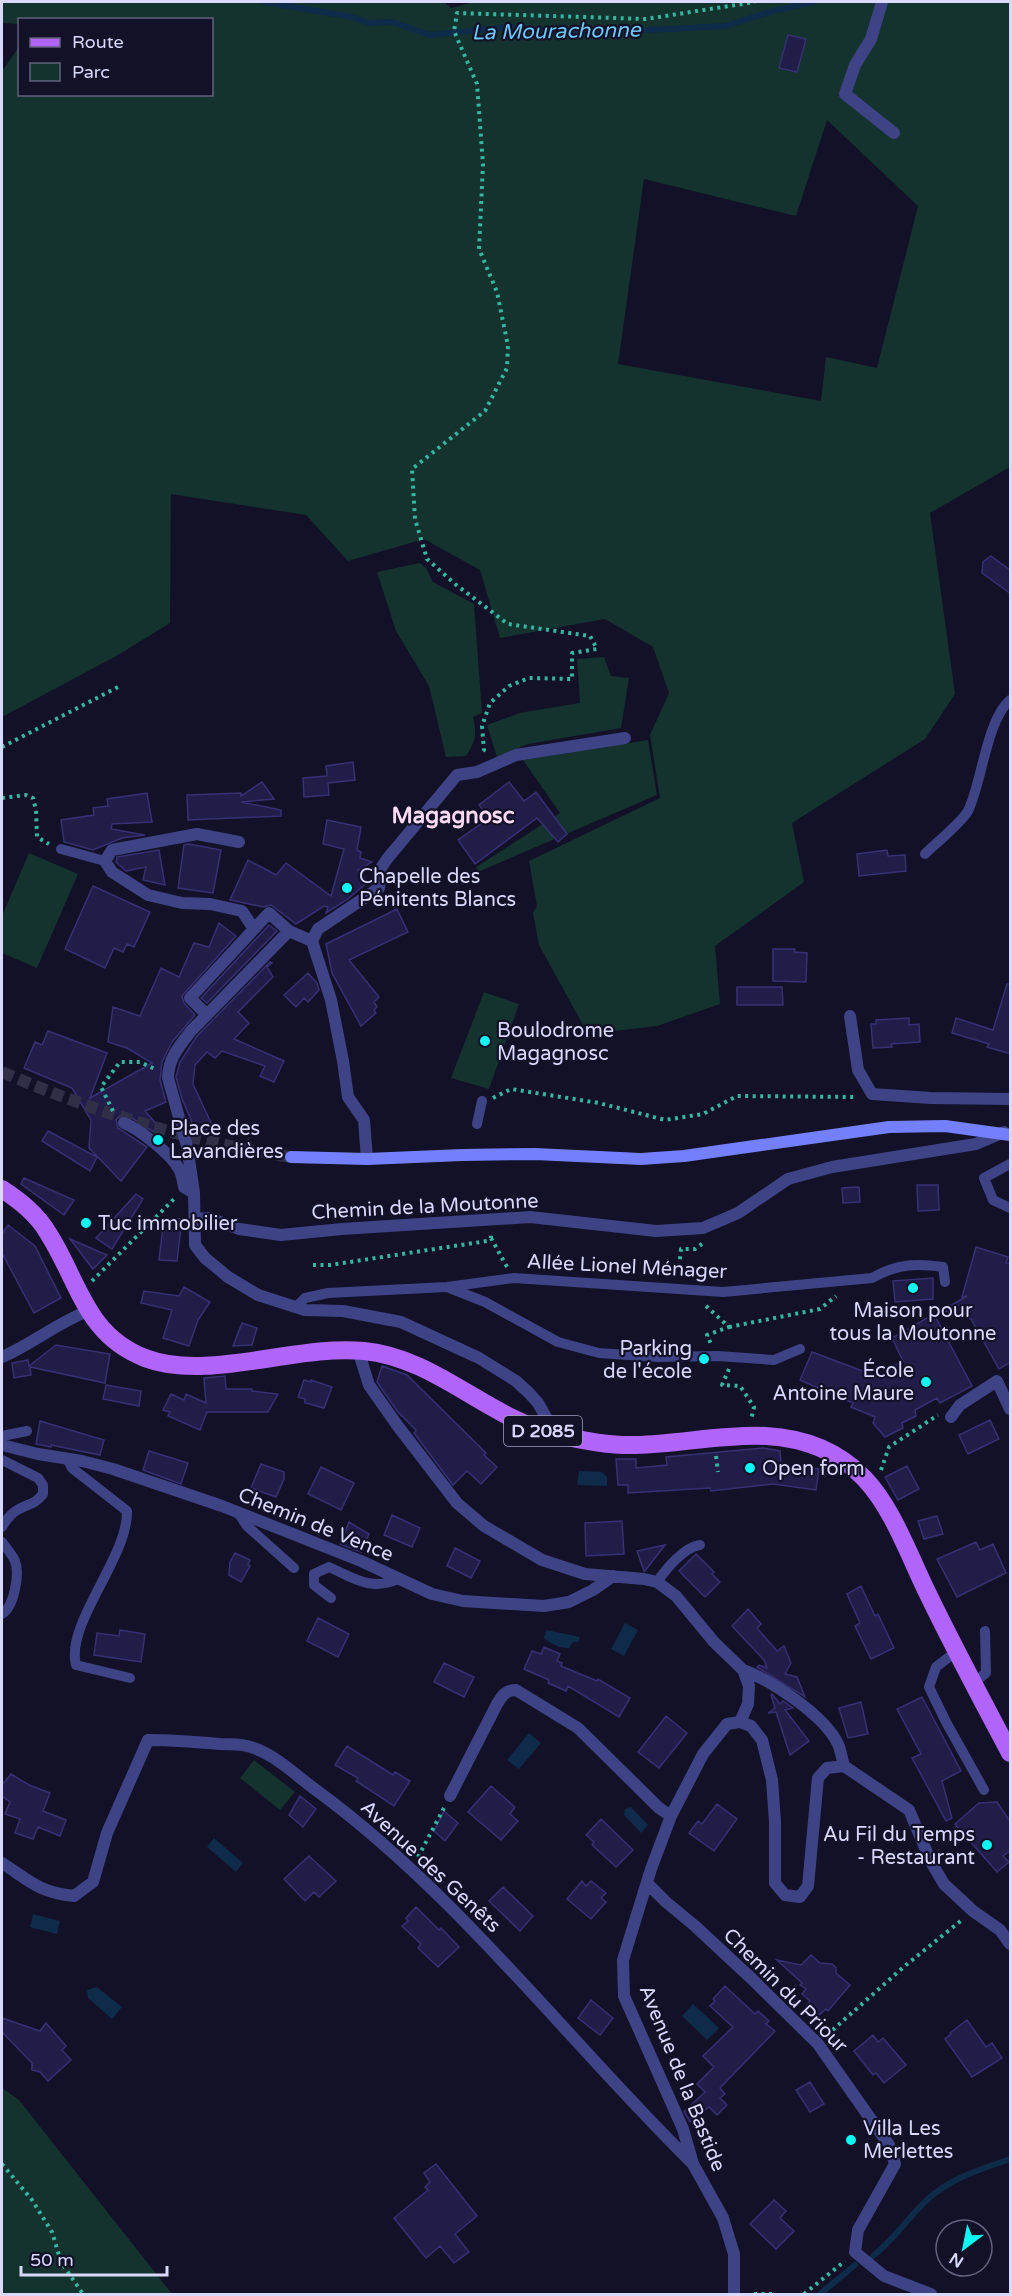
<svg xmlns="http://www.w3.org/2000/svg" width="1012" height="2296" font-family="'Varela Round',sans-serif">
  <rect width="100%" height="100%" fill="#121128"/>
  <path fill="#14322e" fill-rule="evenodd" d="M2 2H444L451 8 474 2H1008L1010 5V467L930 513 955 694 925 739 792 823 804 882 715 946 720 1004 657 1026 588 1034 539 945 533 913 537 906 529 861 660 798 650 735 669 693 653 647 605 619 500 638 480 570 424 539 348 561 306 515 171 494 170 623 118 655 2 717V71L19 47 20 94H212V20H20L19 24 2 23ZM827 120 918 206 877 368 826 357 821 401 618 364 644 179 796 216Z
    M420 563 426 568 433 582 474 604 482 713 473 717C477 735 476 740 466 756L446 757 429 686 396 631 377 572Z
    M604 657 611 676 629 678 621 728 528 744 497 757 487 725 519 713 580 703 577 659Z
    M648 740 657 795 478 872 476 867 560 813 523 760Z
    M29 853 78 874 37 968 2 953V916Z
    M484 992 519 1004 489 1089 451 1078Z
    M254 1760 295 1792 280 1810 240 1778Z
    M2 2088 19 2100 172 2294H2Z"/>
  <path fill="#0e2b4a" d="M579 1471 602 1472 607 1477V1486L577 1485Z
    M625 1623 638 1630 624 1656 611 1649Z
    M546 1630 580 1637 578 1642H573L569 1648C561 1649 549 1643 544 1638Z
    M529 1733 541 1743 519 1769 507 1760Z
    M631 1807 648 1825 641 1833 624 1815 625 1809Z
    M214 1838 243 1863 236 1872 207 1847Z
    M33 1914 60 1921 57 1934 30 1927Z
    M97 1987 122 2007 112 2019 88 1998 87 1990Z
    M693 2004 719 2028 707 2040 682 2016Z"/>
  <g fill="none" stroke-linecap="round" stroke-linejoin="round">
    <path stroke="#0e2b4a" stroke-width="6" d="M264 2 352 17 369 23 393 22 430 35 508 27 590 33 726 26 773 11 813 2
      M873 2256C895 2239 908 2217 928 2199 950 2178 982 2169 1010 2159
      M820 2294 855 2265"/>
  </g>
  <path fill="#211d49" stroke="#363074" stroke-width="1.5" d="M788 35 806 39 797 72 779 68Z
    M991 556 1010 570 1011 594 982 573 983 562Z
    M353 762 355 780 328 783 329 795 304 797 303 778 327 776 326 766Z
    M262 782 274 799 241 802 281 810V816L188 820 187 795 241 793V796Z
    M509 782 524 801 536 792 567 834 558 842 537 818 475 864 458 840 482 823 477 816 483 810 479 805Z
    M147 793 152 822 112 824 111 829 145 835 122 838 93 850 64 842 61 820 94 815 93 808 108 806 107 799Z
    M327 820 361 827 357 850 361 852 360 858 372 862 358 870 368 882 348 899 326 913 328 907 324 906 296 924 271 905 263 907 230 900 248 860 276 875 286 863 331 896 344 849 323 844Z
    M189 844 221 850 213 893 178 888 184 845Z
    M159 850 165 885 143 880 146 867 126 871 116 862 117 857Z
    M887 850 888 856 905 855 906 871 859 876 857 854Z
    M93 886 150 912 134 947 127 944 123 952 114 948 105 968 65 949Z
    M397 909 408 932 349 960 379 997 374 1002 377 1007 374 1010 376 1013 361 1026 332 973 326 944Z
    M219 923 236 936 182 996 184 1003 195 1015 172 1042 162 1062 160 1080 166 1102 145 1111 164 1133 160 1136 127 1115 120 1116 116 1120 118 1128 147 1147 121 1181 89 1148 91 1120 72 1088 24 1068 35 1042 42 1045 48 1031 107 1053 90 1098 152 1063 127 1048 108 1042 113 1007 140 1016 161 968 179 977 194 943 209 947Z
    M269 925 277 931 207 1003 201 998Z
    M773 949H795L794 952 807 953 806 982 773 981Z
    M270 962 272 963 267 967 273 977 238 1012 249 1023 234 1039 284 1061 274 1082 260 1076 265 1066 222 1051 215 1058 207 1052 195 1065 193 1084 213 1127 197 1133 182 1099 176 1077 180 1062 197 1036Z
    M308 973 317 983 319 990 308 1002 304 998 296 1007 284 995Z
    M1007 984H1011V1054L987 1047 989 1044 952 1033 956 1018 993 1030Z
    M737 987H782L783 1005H737Z
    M909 1018V1025L919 1024 920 1042 891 1044 892 1047 873 1048 871 1024H876V1020Z
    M48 1131 97 1157 90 1171 42 1141Z
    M24 1178 74 1200 64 1215 21 1184Z
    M917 1185H938L939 1210 918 1211Z
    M859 1187 860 1202 843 1203 842 1188Z
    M136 1194 143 1199 112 1249 96 1238Z
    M164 1218 182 1219 177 1261 159 1260Z
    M8 1225 35 1246 61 1298 34 1313 2 1253V1234Z
    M70 1239 107 1255 93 1269Z
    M976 1247 1008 1257 1006 1263 1011 1264V1362L999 1369 971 1319 943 1310 967 1296 962 1297Z
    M933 1278V1299L895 1302 893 1281Z
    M184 1287 210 1302 198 1320 189 1346 163 1338 172 1310 141 1303 144 1291 179 1296Z
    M934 1314 972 1386 940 1403 937 1398 915 1410 916 1416 902 1423 903 1428 885 1437 873 1423 875 1417 851 1407 853 1403 800 1380 812 1352 884 1379 888 1369 903 1361 892 1338Z
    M242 1323 257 1328 252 1345 233 1346Z
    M56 1345 110 1354 105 1383 30 1367 31 1375 14 1378 12 1363 28 1360 29 1366Z
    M382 1366 407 1375 486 1453 484 1455 497 1467 481 1484 467 1471 453 1485 414 1433 416 1430 398 1412 377 1382Z
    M225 1376 226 1389H252V1391L278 1394 268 1412H207L200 1430 168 1416 170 1412 163 1410 171 1394 184 1400 186 1394 206 1403 204 1378Z
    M304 1380 311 1382V1380L332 1387 324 1408 305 1403V1399L298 1397Z
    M106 1385 141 1391 139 1406 103 1399Z
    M990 1420 999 1439 968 1454 959 1435Z
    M40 1421 104 1440 100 1455 51 1445V1447L36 1444Z
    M763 1448 780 1451 781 1464 819 1469 816 1490 773 1484 711 1491 710 1488 628 1493V1485H618L616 1459H636V1468L667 1465 666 1457Z
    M149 1451 188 1463 181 1484 143 1470Z
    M261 1464 284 1472V1479L276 1497 251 1488Z
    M907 1466 919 1489 898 1500 885 1477Z
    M321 1467 354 1483 341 1510 308 1494Z
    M392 1515 420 1528 412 1547 384 1535Z
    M937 1516 943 1534 924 1539 918 1521Z
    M622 1521 624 1554 586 1556 585 1523Z
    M349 1522 369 1534 361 1552 340 1544Z
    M976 1542 980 1550 993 1544 1006 1573 957 1597 937 1559Z
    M665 1545 645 1571H644L637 1551Z
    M455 1548 480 1561 471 1578 447 1566Z
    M235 1553 250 1560 248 1565 250 1566 241 1582 229 1575 230 1562Z
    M696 1554 714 1572 712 1574 720 1582 705 1597 679 1571Z
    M861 1586 875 1616 878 1614 894 1648 871 1659 855 1626 860 1623 847 1594Z
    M748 1609 761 1624 757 1628 777 1651 784 1646 791 1663 785 1674 797 1677 805 1697 757 1667 759 1665 767 1668 764 1660 732 1626Z
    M318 1618 349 1634 338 1657 307 1641Z
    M120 1630 145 1634 141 1662 94 1655 97 1633 119 1636Z
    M544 1647 560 1654 557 1661 562 1663 561 1666 597 1681 598 1679 630 1698 619 1717 568 1686 566 1691 548 1683 549 1680 524 1669 532 1651 541 1654Z
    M444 1663 474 1677 464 1697 434 1682Z
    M772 1694 780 1704 783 1701 793 1708 785 1710 809 1741 790 1755 776 1712 768 1713 775 1708 771 1695Z
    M922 1697 961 1771 942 1781 952 1818 946 1821 912 1758 921 1754 897 1709Z
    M861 1702 868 1734 848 1738 839 1708Z
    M666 1716 687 1733 659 1768 638 1752Z
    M347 1746 393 1775 395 1772 410 1781 394 1806 356 1781 358 1778 335 1765Z
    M11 1774 29 1785 50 1793 43 1811 66 1820 60 1836 38 1827 33 1839 15 1833 20 1819 5 1814 10 1802 2 1796V1785Z
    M491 1786 515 1807 510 1814 518 1821 501 1840 468 1812Z
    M300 1796 316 1809 303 1827 289 1815Z
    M997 1802 1011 1823V1850L1003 1856 1009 1862 997 1872 955 1824 979 1803Z
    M717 1804 737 1819 714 1851 689 1833 698 1821 702 1824Z
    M444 1811 458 1823 445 1841 434 1831Z
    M601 1819 633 1850 616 1867 592 1845 594 1842 586 1835Z
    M309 1856 336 1881 319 1897 314 1892 305 1901 284 1879Z
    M582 1881 586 1886 591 1881 606 1893 601 1898 606 1902 591 1919 567 1899Z
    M503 1887 533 1916 520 1931 489 1901Z
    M416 1907 439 1930 441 1928 459 1947 438 1967 418 1948 421 1944 402 1926 408 1921 406 1918Z
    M811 1955 820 1963 832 1964 836 1968V1973L850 1985 828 2011 826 2009 819 2015 807 2005 810 2001 802 1994 806 1989 800 1985 802 1983 777 1960 801 1965Z
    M725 1986 755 2014 758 2011 769 2021 766 2024 775 2031 720 2088 725 2094 720 2098 727 2105 717 2115 709 2107 690 2122 684 2112 705 2092 697 2084 714 2067 703 2056 733 2027 710 2006 715 2001 713 1999Z
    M591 2000 613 2018 600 2035 578 2018Z
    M2 2018 40 2031 46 2023 66 2046 62 2050 71 2060 48 2081 40 2072 32 2070V2063L2 2032Z
    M967 2020 986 2047 992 2043 1002 2058 972 2077 945 2039 951 2034 950 2033Z
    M873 2035 878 2042 883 2038 906 2065 884 2083 876 2073 873 2075 854 2051Z
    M810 2082 824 2104 810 2112 796 2090Z
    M436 2164 477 2216 455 2234 469 2252 454 2263 440 2246 426 2258 394 2218 428 2190 425 2187 430 2182 424 2173Z
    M774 2200 786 2211 780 2218 794 2231 776 2249 750 2224Z"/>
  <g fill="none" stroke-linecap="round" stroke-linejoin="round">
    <path stroke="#302f48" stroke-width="12" stroke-dasharray="12 6" stroke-linecap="butt" d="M2 1072C97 1113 188 1141 291 1157"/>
    <path stroke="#34b7a0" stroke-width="4" stroke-dasharray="3 4.5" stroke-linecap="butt" d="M2 747 120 686
      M483 751 484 750 482 726 490 703 509 686 529 678 572 679V653L597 649 590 636 508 624 455 584 427 559 415 519 412 469 485 411 507 368 508 346 497 292 479 249 483 164 477 84 454 31 457 13 646 19 755 2
      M2 798 26 795 33 798 36 810 37 837 49 844
      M493 1098 511 1089 599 1103 665 1120 703 1114 737 1096 856 1097
      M113 1111 101 1087 120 1062H140L155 1069
      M491 1238 507 1267
      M313 1265H330L487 1241 491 1238V1234
      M693 1276 694 1270 679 1268 681 1249H695L702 1244
      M92 1281 176 1197
      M706 1306 729 1327 707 1335 711 1344
      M729 1327 820 1309 836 1296
      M729 1369 722 1385 740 1386 754 1407 751 1420
      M716 1456 718 1472
      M881 1470 889 1447 938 1415
      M418 1857 444 1808
      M827 2035 906 1965 963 1919
      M2 2164 32 2200 52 2232 61 2262 83 2294
      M754 2294H772
      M804 2294 845 2261"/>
    <path stroke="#3e4386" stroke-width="10" d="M61 849 105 861
      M925 854C935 844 962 822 968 811 982 783 986 721 1010 700
      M477 1124 482 1101
      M1010 1164 984 1178 993 1200 1010 1208
      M447 1287 485 1302 558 1342 599 1353 658 1357 718 1356 774 1360 800 1349
      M295 1308 305 1298 328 1293 447 1287 514 1278 723 1292 872 1278C897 1264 915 1263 943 1267L945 1282
      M2 1436 27 1431
      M67 1458 72 1468 127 1511C128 1558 65 1624 76 1665L130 1678
      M2 1460 38 1478 43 1485V1494C34 1505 30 1503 19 1509 11 1513 6 1520 2 1527
      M239 1514 247 1526 294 1568
      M2 1542C6 1548 12 1554 15 1561 20 1574 14 1607 2 1614
      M657 1582C666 1569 684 1547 700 1545
      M331 1598 314 1585V1574L329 1567C356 1579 370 1591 399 1579
      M957 1651 936 1667 929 1687 946 1722 984 1790
      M973 1683 986 1673 985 1631"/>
    <path stroke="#3e4386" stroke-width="12" d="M882 2 871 39 855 65 845 94 894 133
      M239 842 197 834 112 850 105 861 112 872 148 895 182 903 210 904 242 911 254 929 269 913 289 931
      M312 941 289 931 191 1031C180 1045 168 1059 168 1078L187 1146 194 1193 195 1245 205 1258 228 1277 258 1295 305 1310 343 1311 401 1322 479 1358 516 1381 529 1393 538 1403 556 1435
      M312 941 318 929 379 888 381 868 387 859 457 775 477 772 516 755 625 738
      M312 941 331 1000 343 1061 348 1097 364 1120 367 1159
      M207 1015 190 998 254 929
      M850 1016 858 1070 872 1094 931 1098 1010 1099
      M124 1123C139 1129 171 1154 179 1169 182 1174 183 1182 184 1187L194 1193
      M194 1219 210 1218 239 1229 281 1235 342 1229 530 1217 656 1231 703 1228 738 1213 788 1179 832 1167 976 1144 1004 1132
      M358 1350 369 1385 397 1425 457 1503 484 1526 542 1560 585 1574 644 1579 657 1582 676 1596 714 1642 743 1670 749 1686 748 1704 740 1722
      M2 1357C32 1344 57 1323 88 1311
      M951 1417 960 1405 997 1381 1010 1409
      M2 1445 38 1454 82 1461 113 1469 222 1506 361 1561 432 1594 463 1601 544 1606 569 1602 593 1590 613 1576
      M743 1670C771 1680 825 1716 838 1744 841 1751 842 1759 844 1766
      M450 1796 497 1704C502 1696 505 1690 516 1690L578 1728 659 1808 671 1816
      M2 1863C30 1881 38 1892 74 1896L93 1882 107 1833 148 1740C172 1740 196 1742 220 1744 229 1744 239 1744 247 1746 273 1752 295 1775 316 1790 459 1895 566 2039 692 2163
      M648 1884 666 1902 695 1926 752 1979 818 2044 889 2145 895 2164 858 2230 855 2252 884 2276 931 2294
      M734 2294V2254L723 2218 693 2164 683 2129 624 1996 623 1960 651 1869 671 1816 703 1754 727 1724 740 1722 751 1726 762 1740 772 1780 775 1822V1883L785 1895 800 1897 808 1886 818 1778 827 1768 844 1766 909 1810 931 1862 944 1884 973 1911 1000 1930 1010 1944"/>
    <path stroke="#737ffb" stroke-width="12" d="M291 1157 367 1159 462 1155 535 1154 641 1159 684 1156 889 1127 945 1126 1010 1135"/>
    <path stroke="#b164fa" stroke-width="18" d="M2 1189C20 1201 37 1214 48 1233 79 1281 85 1335 145 1358 207 1382 297 1344 364 1351 437 1358 489 1420 559 1435 584 1441 611 1446 636 1445 680 1444 722 1434 766 1436 803 1438 838 1451 864 1478 892 1507 909 1555 927 1592 953 1646 982 1700 1010 1753"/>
  </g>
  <g fill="#0cf8f5" stroke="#121128" stroke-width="2">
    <circle cx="347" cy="888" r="6"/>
    <circle cx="485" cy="1041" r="6"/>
    <circle cx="158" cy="1140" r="6"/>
    <circle cx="86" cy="1223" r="6"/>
    <circle cx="913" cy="1288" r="6"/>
    <circle cx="704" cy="1359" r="6"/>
    <circle cx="926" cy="1382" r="6"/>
    <circle cx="750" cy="1468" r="6"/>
    <circle cx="987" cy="1845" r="6"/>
    <circle cx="851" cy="2140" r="6"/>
  </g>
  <g text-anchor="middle" stroke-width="4.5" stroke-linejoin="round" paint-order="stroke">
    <rect fill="#121128" stroke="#9d9dbe" stroke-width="1.5" x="504" y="1416" width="78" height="30" rx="4.5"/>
    <g font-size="18" font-weight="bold" fill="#d9d9fe">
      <text x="543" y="1437">D 2085</text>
    </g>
    <g font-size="20" fill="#d9d9fe" stroke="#121128" text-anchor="start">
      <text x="359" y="883">Chapelle des<tspan x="359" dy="23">Pénitents Blancs</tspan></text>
      <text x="497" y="1037">Boulodrome<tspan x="497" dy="23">Magagnosc</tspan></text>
      <text x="170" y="1135">Place des<tspan x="170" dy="23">Lavandières</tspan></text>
      <text x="98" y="1230">Tuc immobilier</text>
      <text x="913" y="1317" text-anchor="middle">Maison pour<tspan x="913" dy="23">tous la Moutonne</tspan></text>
      <text x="692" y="1355" text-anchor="end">Parking<tspan x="692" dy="23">de l'école</tspan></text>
      <text x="914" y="1377" text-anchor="end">École<tspan x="914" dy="23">Antoine Maure</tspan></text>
      <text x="762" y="1475">Open form</text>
      <text x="975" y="1841" text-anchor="end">Au Fil du Temps<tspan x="975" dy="23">- Restaurant</tspan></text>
      <text x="863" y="2135">Villa Les<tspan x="863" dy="23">Merlettes</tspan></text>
    </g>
    <g font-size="20" fill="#d9d9fe" stroke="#121128">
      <text transform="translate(425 1206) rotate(-3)" y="7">Chemin de la Moutonne</text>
      <text transform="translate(627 1266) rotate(3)" y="7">Allée Lionel Ménager</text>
      <text transform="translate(316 1524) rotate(22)" y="7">Chemin de Vence</text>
      <text transform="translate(431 1866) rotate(43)" y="7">Avenue des Genêts</text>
      <text transform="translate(786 1990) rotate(45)" y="7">Chemin du Priour</text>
      <text transform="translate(683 2078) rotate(68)" y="7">Avenue de la Bastide</text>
    </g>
    <g font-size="21" font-style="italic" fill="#6bc8fa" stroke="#121128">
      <text transform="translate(556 31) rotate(-1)" y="7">La Mourachonne</text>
    </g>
    <g font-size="22" font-weight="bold" fill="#fedbf5" stroke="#121128">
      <text x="453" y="823">Magagnosc</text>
    </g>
  </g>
  <rect width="1012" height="2296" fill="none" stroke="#d9d9fe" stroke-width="6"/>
  <rect x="18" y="18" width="195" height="78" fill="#121128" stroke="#62617e" stroke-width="1.5"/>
  <rect x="30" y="38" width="30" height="9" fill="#b164fa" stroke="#62617e" stroke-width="1.5"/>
  <text x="72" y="48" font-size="18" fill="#d9d9fe">Route</text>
  <rect x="30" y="63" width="30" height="18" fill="#14322e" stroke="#62617e" stroke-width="1.5"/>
  <text x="72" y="78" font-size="18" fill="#d9d9fe">Parc</text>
  <g transform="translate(964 2248) rotate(212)"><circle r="28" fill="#121128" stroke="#62617e" stroke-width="1.5"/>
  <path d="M0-4.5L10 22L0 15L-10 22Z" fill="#0cf8f5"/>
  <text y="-9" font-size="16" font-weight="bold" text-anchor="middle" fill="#d9d9fe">N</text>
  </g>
  <path d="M21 2266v9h146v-9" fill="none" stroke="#d9d9fe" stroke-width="3"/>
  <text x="30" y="2266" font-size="18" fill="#d9d9fe" stroke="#121128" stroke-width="4.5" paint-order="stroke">50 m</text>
</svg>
